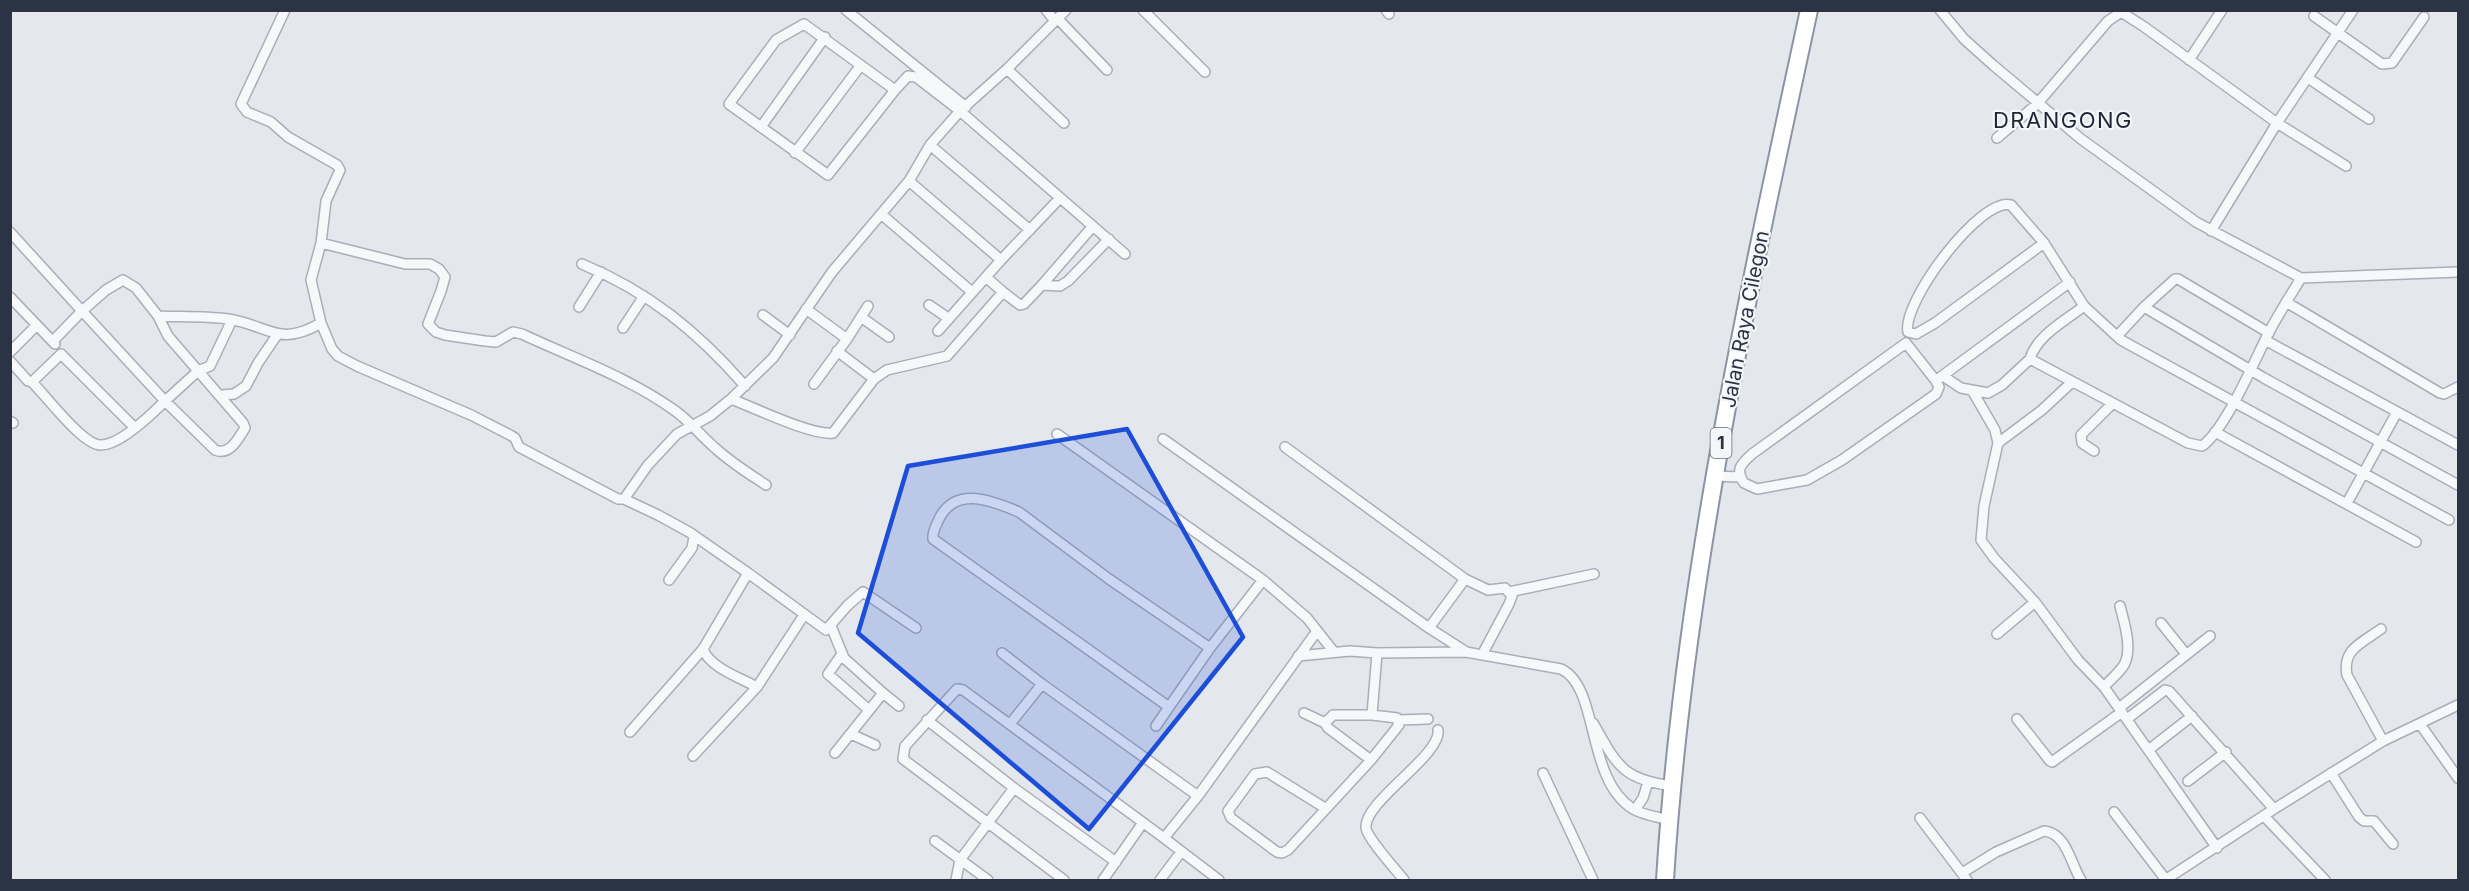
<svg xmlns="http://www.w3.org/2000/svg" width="2469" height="891" font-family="Inter,sans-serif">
  <rect width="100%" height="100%" fill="#e4e7ec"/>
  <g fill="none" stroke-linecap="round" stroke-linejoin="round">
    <defs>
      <path id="minor" d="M285 10 241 104 247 112 271 122 288 137 337 165 340 170 326 201 321 243 311 280 321 323 332 349 338 356 357 366 471 415 510 435 515 438 519 447 618 499H624L658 515 689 532 748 573 826 630 848 605 863 592 916 628
        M846 10 966 107
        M1046 10 1055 21
        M1143 10 1205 72
        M1386 10 1389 14
        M1940 10 1964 39 1993 65 2081 139 2196 222 2301 278 2458 272
        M2118 10 2143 26 2277 123 2346 166
        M2314 16 2382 64 2392 63 2424 17
        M1058 19 1107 70
        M2189 60 2222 10
        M1007 69 1064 123
        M2308 78 2369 119
        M895 90 804 24 776 40 729 104 828 175 895 90 908 76 916 77 960 111 1125 254
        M761 127 825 37
        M1997 138 2037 104 2108 21 2120 13
        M930 145 1030 230
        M795 153 861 65
        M909 181 1001 260
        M881 214 972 292
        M2211 231 2277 123 2353 10
        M10 232 82 311 106 290 123 280 136 288 158 316C181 317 205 316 228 319 269 325 278 348 321 323
        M321 243 405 264H430L439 269 445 277 441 291 428 324 436 332 445 335 485 341 496 342 513 332 522 334C573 358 628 377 674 410 690 421 700 435 714 447 730 462 748 473 766 485
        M2044 243 1935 323 1916 334 1908 332C1901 303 1981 196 2011 205L2044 243 2084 306 2121 340 2449 520
        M582 264C649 292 697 331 745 386
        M987 278 1003 292
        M1042 285 1093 226
        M10 297 55 344
        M2286 302 2440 393 2444 394 2458 387
        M929 305 948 318
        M579 307 601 272
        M2144 307 2175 279H2178L2269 333
        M806 309 847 339 814 384
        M763 315 790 335
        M861 317 889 337
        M623 328 644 296
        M938 331 1001 260 1060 198
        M2119 337V334L2144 307 2264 378 2458 485
        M847 339 868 306
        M2265 340 2458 445
        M53 341 82 311 165 401 198 371 210 366 232 320
        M1906 343 1936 381 1939 387 1936 394 1842 460 1807 480 1757 489 1744 483C1735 469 1741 464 1752 454Z
        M837 351 874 379
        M10 352 36 326
        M2030 359C2037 335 2065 321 2084 306
        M10 361 28 381 32 382 61 354 134 427
        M1943 376 1961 388 1988 393 2002 385 2030 359 2188 443 2202 446C2225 430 2254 362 2268 334 2278 315 2290 296 2301 278
        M1938 379 2070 282
        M32 382C46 396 82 444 100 445 119 446 152 414 165 401L215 450C230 456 238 439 245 428L243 423 168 336 158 316
        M2072 382 2042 410 1998 443 1984 506 1981 540 1994 558 2035 602 2078 660 2104 687 2217 848
        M1973 392 1995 430 1998 443
        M221 395 234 394 246 386 258 363 277 335
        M731 399C753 407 812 436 833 433L874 379 887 370 947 356 1003 292 1020 305 1024 304 1042 285 1060 286 1068 281 1109 239
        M10 421 13 423
        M2215 432 2416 542
        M1057 434 1263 580 1307 618 1334 652
        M1163 439 1429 628 1465 579
        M1285 447 1465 579 1488 590 1505 588 1512 596 1509 604 1483 653
        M2094 451 2082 443 2081 435 2112 404
        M1715 476 1740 477
        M624 499 648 465 677 434 710 416 731 399 773 358 832 272 909 181 930 145 960 111 1007 69 1066 10
        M2347 503 2397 412
        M748 573 703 649C710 668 741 678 757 687
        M669 580 692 548 694 537
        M1509 592 1594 574
        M2161 623 2186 654
        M831 626 844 658 883 693 835 753
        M1429 628 1465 651
        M2381 629C2362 643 2342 649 2347 675L2383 741
        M1997 634 2035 602
        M1210 648 1109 579 1019 512C993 501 957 486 940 517 937 524 932 531 933 539L1169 707 1210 648 1263 580
        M1002 653 1042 684 1198 796
        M842 654 828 674 869 710
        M1298 656 1350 651 1377 653 1466 652 1561 669C1600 687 1585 779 1633 809 1643 815 1658 817 1669 820
        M2104 687C2110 680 2119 673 2124 665 2133 649 2124 622 2120 606
        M883 693 899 706
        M2119 708 2210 636
        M1304 713 1325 723
        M2017 719 2050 761 2052 762 2122 712
        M2127 719 2165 690 2169 691 2274 809
        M927 720 1014 788 1116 862
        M1399 720 1428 719
        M1593 723C1617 765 1622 780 1674 786
        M1010 724 1042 684
        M2420 724 2458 778
        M1156 726 1169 707
        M630 732 703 649
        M851 734 875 745
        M2151 748 2192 716
        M693 756 757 687 804 615
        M1371 760 1328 728 1325 723 1333 715H1372
        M1543 773 1593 880
        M2331 773 2359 817 2364 821H2374L2393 844
        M2188 781 2226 752
        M1325 808 1267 772 1255 774 1228 811 1231 818 1277 852 1282 853 1288 850 1371 760 1399 725 1397 718 1372 715 1377 653
        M1635 810 1643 798 1648 782
        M2114 812 2166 880
        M2264 816 2325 880
        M1920 818 1967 880
        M935 841 988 880
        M1962 873 1996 852 2044 831C2067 833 2071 865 2081 880
        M956 880 960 860 1014 788
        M1064 880 903 759 905 746 957 689 963 690 1164 838
        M1103 880 1142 824
        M1160 880 1181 852
        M1219 880 1164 838 1198 796 1317 631
        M1404 880C1397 871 1367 838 1366 828 1363 802 1442 755 1438 730
        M2165 880 2274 809 2383 741 2458 705"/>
      <path id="trunk" d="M1665 880C1683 587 1747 298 1809 10"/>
    </defs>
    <use href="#minor" stroke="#a9aeb7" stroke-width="12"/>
    <use href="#trunk" stroke="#8b94a3" stroke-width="20"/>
    <use href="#minor" stroke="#f7f8fa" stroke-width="9"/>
    <use href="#trunk" stroke="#fff" stroke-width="16"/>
  </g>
  <path fill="#1d4ed8" fill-opacity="0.2" stroke="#1d4ed8" stroke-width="4.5" stroke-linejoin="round" d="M1127 429 1243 637 1089 829 858 633 908 466Z"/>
  <g text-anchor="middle" stroke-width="4.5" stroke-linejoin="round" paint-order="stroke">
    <rect fill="#f4f6f9" stroke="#676e7b" stroke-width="1.5" x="1710.5" y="428" width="21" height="30" rx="4.5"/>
    <g font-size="18" font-weight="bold" fill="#2b3445">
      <text x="1721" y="449">1</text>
    </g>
    <g font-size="20" fill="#2b3445" stroke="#f4f6f9">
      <text transform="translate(1745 319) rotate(-79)" y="7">Jalan Raya Cilegon</text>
    </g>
    <g font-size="22" letter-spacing="1.5" fill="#1d2536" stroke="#f4f6f9">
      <text x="2063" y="128">DRANGONG</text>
    </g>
  </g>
  <rect width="2469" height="891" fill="none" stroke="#2b3445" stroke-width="24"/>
</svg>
